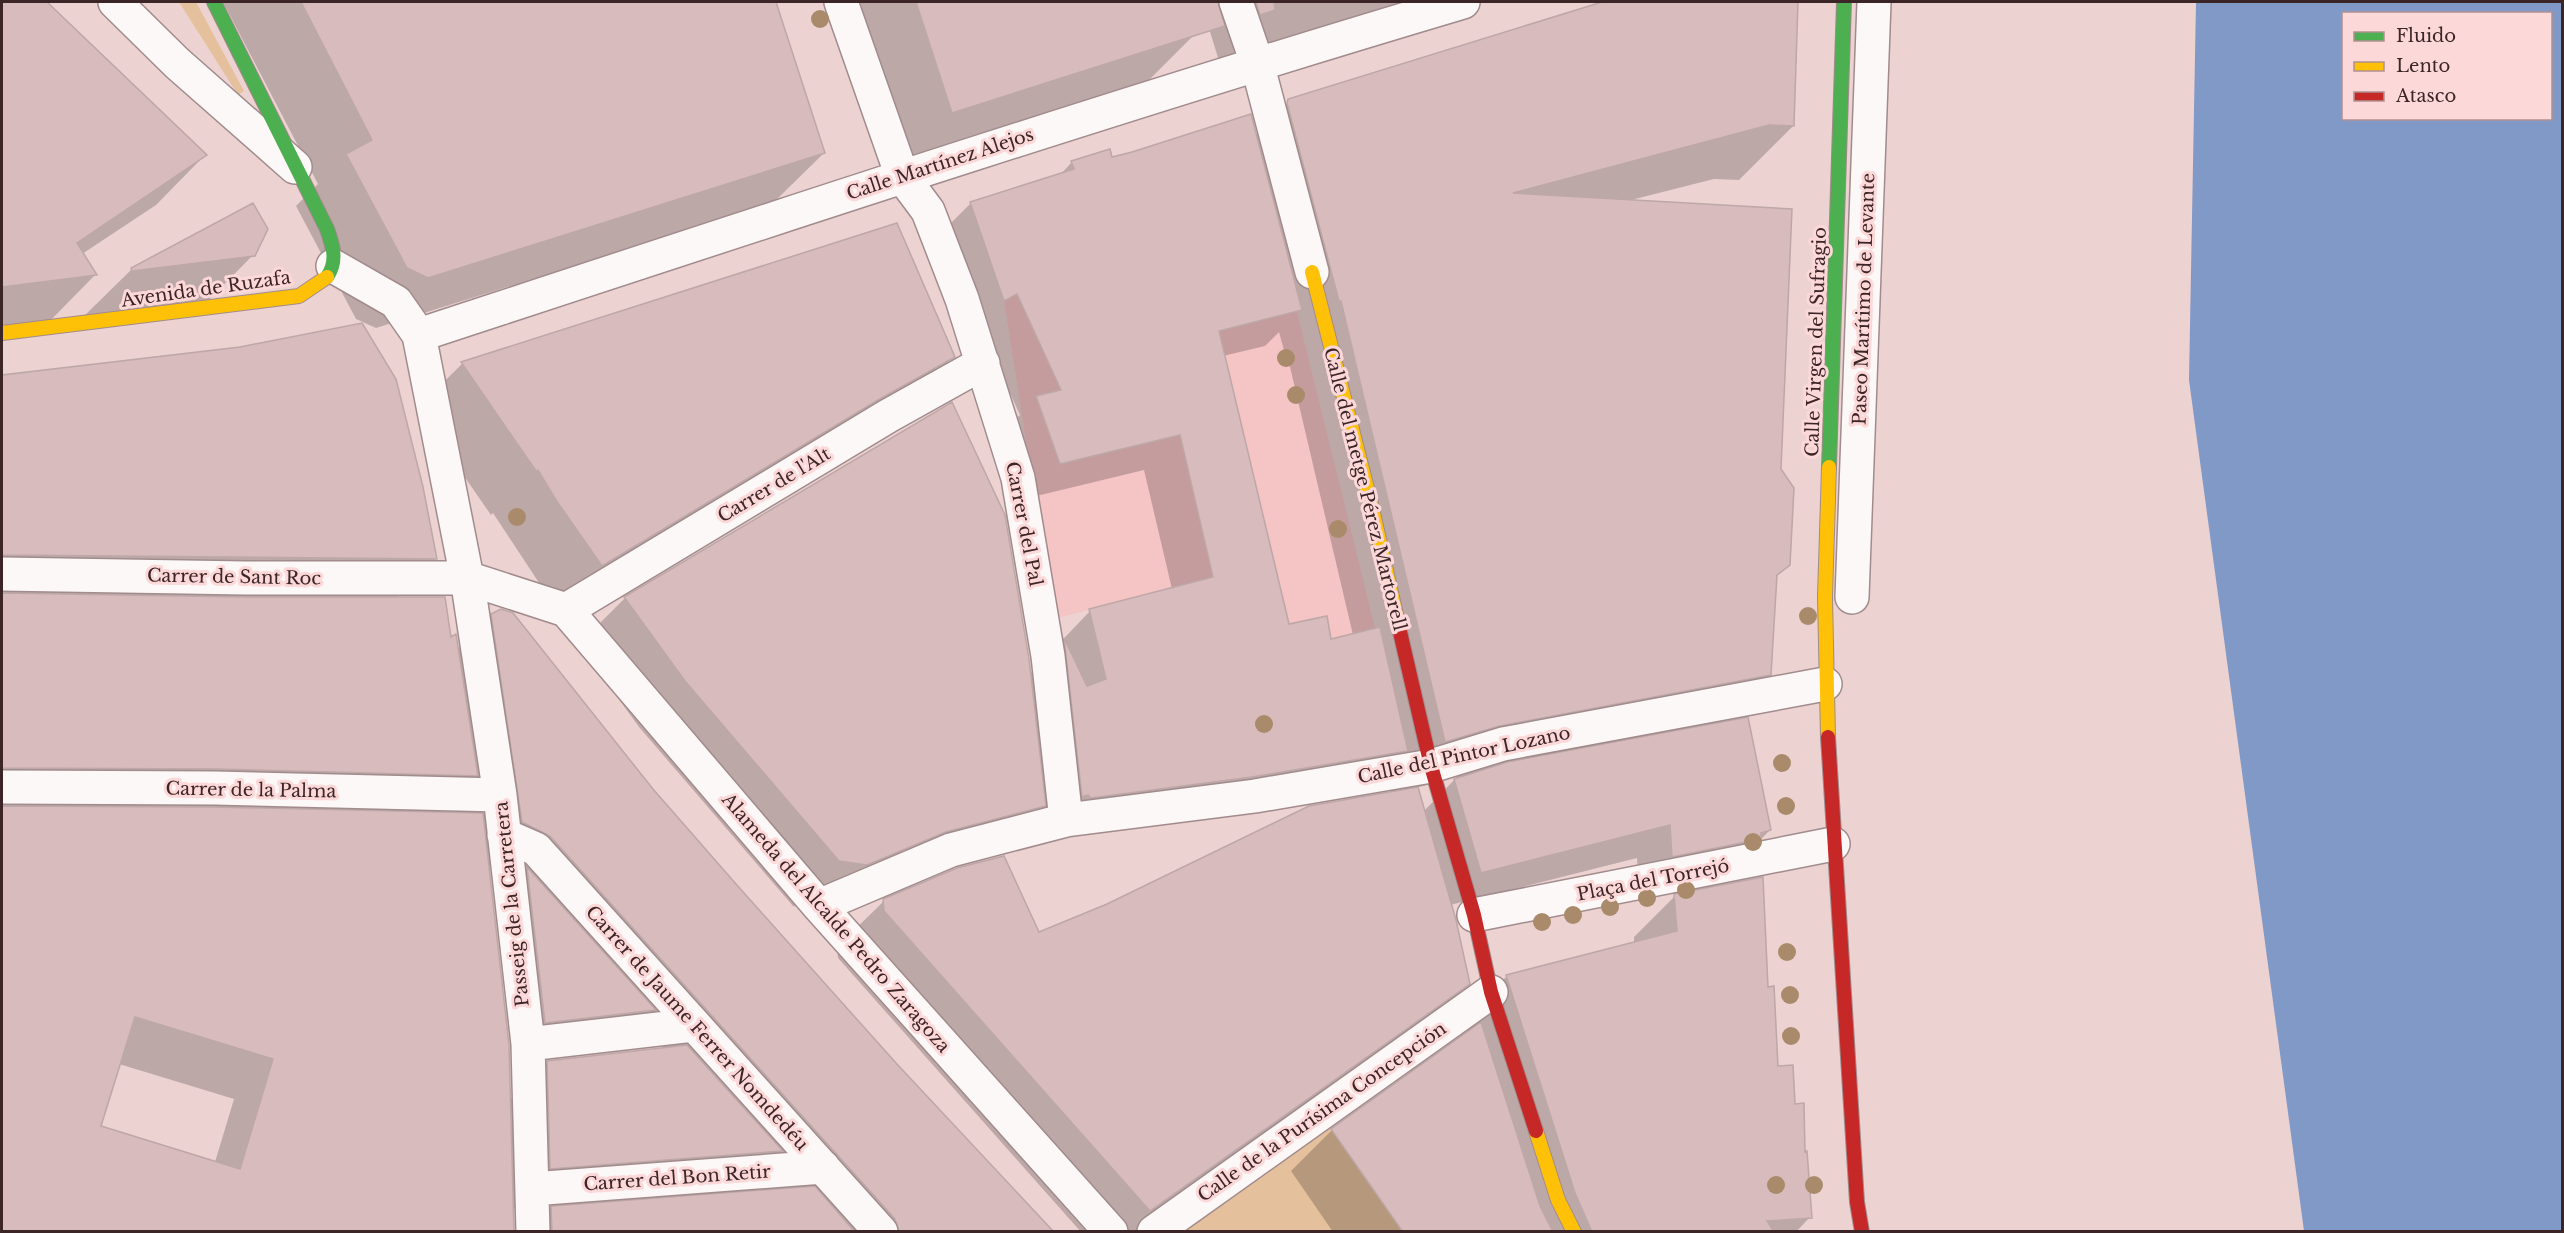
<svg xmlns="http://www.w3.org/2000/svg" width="2564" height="1233" font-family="'Libre Baskerville',serif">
  <rect width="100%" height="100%" fill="#edd2d2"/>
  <path fill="#f5c4c5" d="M1260 162 1375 628 1325 641 1176 614 1172 588 1054 619 1004 301 1105 253Z"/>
  <path fill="#e4c09d" d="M179 2H196L244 91 238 95Z
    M1327 1123 1403 1231 1184 1232 1205 1213Z"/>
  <path fill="#8199c7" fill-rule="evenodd" d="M2196 2H2562V1231H2304L2189 380ZM2344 14H2550V118H2344Z"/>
  <path fill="#0003" fill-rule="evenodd" d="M2 2H45L205 155 156 205 82 254 95 275 46 325 2 330Z
    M223 2H774L824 153 772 204 376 328 356 319 296 206 318 184Z
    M852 2H1183L1194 35 1144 85 903 161Z
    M1201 2H1409L1219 61Z
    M1607 2H1796L1793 126 1739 180 1714 179 1631 200 1779 470 1789 564 1775 578 1770 674 1720 724 1770 830 1736 864 1639 890 1637 858 1450 905 1468 983 1422 1030 1137 1232H1081L838 958 837 947 884 901 1038 934 1391 793 1385 772 1047 832 1044 806 998 851 820 910 793 906 639 727 579 644 625 598 1030 674 1090 611 1172 589 1144 470 1024 499 1001 433 1020 415 981 329 935 239 971 203 1059 176 1072 162 1111 159 1255 136 1291 100ZM1279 332 1285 354H1287L1353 635 1330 641 1287 626 1223 356 1265 346ZM1458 776 1423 812 1416 788Z
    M897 225 953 357 908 402 557 610 493 513 491 515 417 408 462 364Z
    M253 255 204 305 82 318 132 269Z
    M90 365 435 559 396 598 450 639 457 650 492 615 651 790 895 1064 1052 1232H528L554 1205 512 1209 513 1232H2V376ZM470 781 475 815 438 814ZM488 865 510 876 514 1054 642 1023 665 1049 548 1062 509 1101ZM119 1064 234 1099 215 1162 99 1127ZM769 1164 792 1190 738 1194Z
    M1675 896 1767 988 1777 1068 1793 1105 1804 1153 1810 1217 1796 1232H1333L1291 1171 1332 1130 1470 1032 1466 1018 1507 976 1634 944V937Z"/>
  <path fill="#d8bbbc" stroke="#bda7a7" stroke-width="1.5" fill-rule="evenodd" d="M2 2H47L207 155 77 243 97 275 2 287Z
    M301 2H776L825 153 428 278 407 268 346 154 372 140Z
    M916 2H1218L1225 26 952 113Z
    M1256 2H1274L1275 10 1260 15Z
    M1602 2H1798L1794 126 1769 125 1513 193 1792 209 1781 469 1794 488 1790 565 1777 575 1771 675 1500 726 1445 742 1341 301H1339L1287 103 1288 99Z
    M1251 114 1302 310 1219 331 1289 624 1327 616 1331 639 1380 627 1408 751 1252 777 1091 798 1088 795 1082 797 1064 638 1087 686 1106 679 1089 609 1213 577 1180 435 1060 464 1036 396 1061 390 1017 294 1004 301 970 202 1074 169 1071 161 1110 149 1112 157 1132 152Z
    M253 203 268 229 255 256 132 271 131 268Z
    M897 223 955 357 878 400 602 566 556 500 538 470 536 471 461 362Z
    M362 323 396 379 423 487 437 559 2 555V375L240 347Z
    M952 402 1005 515 1029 659 1046 806 946 832 867 865 839 861 685 681 624 597Z
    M2 593 245 597H445L451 637 456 634 478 776 215 769 2 768Z
    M501 609 513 613 653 789 736 884 896 1063 1054 1232H899L895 1219 550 836 522 822 491 614Z
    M1748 717 1771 830 1761 833V839L1672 857 1670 825 1481 873 1454 779 1507 762Z
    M1418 787 1456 920 1470 984 1150 1211 884 911 883 899 957 868 1004 856 1039 932 1107 904 1309 806Z
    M2 806 215 807 483 813 509 1045 514 1232H2ZM135 1017 273 1059 240 1169 101 1126Z
    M527 867 656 1010 545 1023Z
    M1763 877 1768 987 1774 986 1778 1066 1793 1065 1795 1104 1804 1103 1805 1152 1807 1151 1812 1218 1767 1221 1774 1232H1592L1575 1193 1506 975 1677 931 1674 894Z
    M1481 1022 1540 1206 1553 1232H1403L1331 1129Z
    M687 1045 783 1151 550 1169 547 1061Z
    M815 1186 855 1232H552L551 1206Z"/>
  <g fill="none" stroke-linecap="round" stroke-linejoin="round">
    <defs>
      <path id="street" d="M115 2 177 63 295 167
        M841 2 902 176 928 211 962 299 1018 478 1048 656 1066 820
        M1236 2 1257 63 1312 272
        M333 266 396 302 419 335 467 578 500 795 528 1044 533 1232
        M419 335C766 221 1113 106 1463 2
        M2 574 245 578H467L566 610
        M1852 597 1874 2
        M566 610 819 906 1111 1232
        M566 610 888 416 983 363
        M2 787 215 788 500 795
        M504 835 536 849 881 1232
        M819 906 951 850 1066 820 1255 796 1431 766 1503 744 1825 684
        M1474 915 1833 844
        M528 1044 693 1025
        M532 1189 823 1167
        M1154 1232 1491 992"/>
      <path id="fast" d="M214 2 327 229C333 246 338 261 327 277
        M1829 467 1844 2"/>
      <path id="slow" d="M1312 272 1371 504 1400 632
        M2 333 299 296 327 277
        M1828 737 1825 597 1829 467
        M1536 1131 1558 1200 1574 1232"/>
      <path id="jam" d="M1400 632 1431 766 1474 915 1491 992 1536 1131
        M1828 737 1857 1202 1862 1232"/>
    </defs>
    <use href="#street" stroke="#a18b8c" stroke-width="36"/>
    <use href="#fast" stroke="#a18b8c" stroke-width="16"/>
    <use href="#slow" stroke="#a18b8c" stroke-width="16"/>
    <use href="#jam" stroke="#a18b8c" stroke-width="16"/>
    <use href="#street" stroke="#fcf8f8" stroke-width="33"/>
    <use href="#fast" stroke="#4caf50" stroke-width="14"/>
    <use href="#slow" stroke="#ffc107" stroke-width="14"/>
    <use href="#jam" stroke="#c62828" stroke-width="14"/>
  </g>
  <g fill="#a98b6b">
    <circle cx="820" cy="19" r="9"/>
    <circle cx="1286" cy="358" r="9"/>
    <circle cx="1296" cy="395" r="9"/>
    <circle cx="517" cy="517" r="9"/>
    <circle cx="1338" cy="529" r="9"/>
    <circle cx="1808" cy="616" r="9"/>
    <circle cx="1264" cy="724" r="9"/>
    <circle cx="1782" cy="763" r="9"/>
    <circle cx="1786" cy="806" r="9"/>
    <circle cx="1753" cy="842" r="9"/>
    <circle cx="1686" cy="890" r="9"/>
    <circle cx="1647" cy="898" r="9"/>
    <circle cx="1610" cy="907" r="9"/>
    <circle cx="1573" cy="915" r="9"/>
    <circle cx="1542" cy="922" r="9"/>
    <circle cx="1787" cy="952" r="9"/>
    <circle cx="1790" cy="995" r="9"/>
    <circle cx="1791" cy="1036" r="9"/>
    <circle cx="1776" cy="1185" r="9"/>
    <circle cx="1814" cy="1185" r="9"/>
  </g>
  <g text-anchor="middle" stroke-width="6" stroke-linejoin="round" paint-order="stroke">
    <g font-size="18" fill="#3c2526" stroke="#fdd8d9">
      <text transform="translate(940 164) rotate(-18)" y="6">Calle Martínez Alejos</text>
      <text transform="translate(206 289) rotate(-8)" y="6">Avenida de Ruzafa</text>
      <text transform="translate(1864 299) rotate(-88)" y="6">Paseo Marítimo de Levante</text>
      <text transform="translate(1816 342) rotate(-88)" y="6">Calle Virgen del Sufragio</text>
      <text transform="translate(774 485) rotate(-31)" y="6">Carrer de l'Alt</text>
      <text transform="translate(1365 489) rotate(76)" y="6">Calle del metge Pérez Martorell</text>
      <text transform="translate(1024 524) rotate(79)" y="6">Carrer del Pal</text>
      <text transform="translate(234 577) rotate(1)" y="6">Carrer de Sant Roc</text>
      <text transform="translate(1464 755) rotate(-12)" y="6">Calle del Pintor Lozano</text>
      <text transform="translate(251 790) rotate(1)" y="6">Carrer de la Palma</text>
      <text transform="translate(1653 880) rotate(-11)" y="6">Plaça del Torrejó</text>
      <text transform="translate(512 904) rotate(-96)" y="6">Passeig de la Carretera</text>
      <text transform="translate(836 923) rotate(49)" y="6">Alameda del Alcalde Pedro Zaragoza</text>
      <text transform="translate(697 1028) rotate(48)" y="6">Carrer de Jaume Ferrer Nomdedéu</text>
      <text transform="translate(1322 1112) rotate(-35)" y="6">Calle de la Purísima Concepción</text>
      <text transform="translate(677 1178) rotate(-4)" y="6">Carrer del Bon Retir</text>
    </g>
  </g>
  <rect width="2564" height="1233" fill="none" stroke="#3c2526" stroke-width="6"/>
  <rect x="2342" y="12" width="210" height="108" fill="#fdd8d9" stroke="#b09091" stroke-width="1.5"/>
  <rect x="2354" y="32" width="30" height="9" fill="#4caf50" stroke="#b09091" stroke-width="1.5"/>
  <text x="2396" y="42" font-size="18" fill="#3c2526">Fluido</text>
  <rect x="2354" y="62" width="30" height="9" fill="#ffc107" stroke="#b09091" stroke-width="1.5"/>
  <text x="2396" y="72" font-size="18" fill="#3c2526">Lento</text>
  <rect x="2354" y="92" width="30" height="9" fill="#c62828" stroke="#b09091" stroke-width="1.5"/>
  <text x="2396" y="102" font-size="18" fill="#3c2526">Atasco</text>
</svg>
